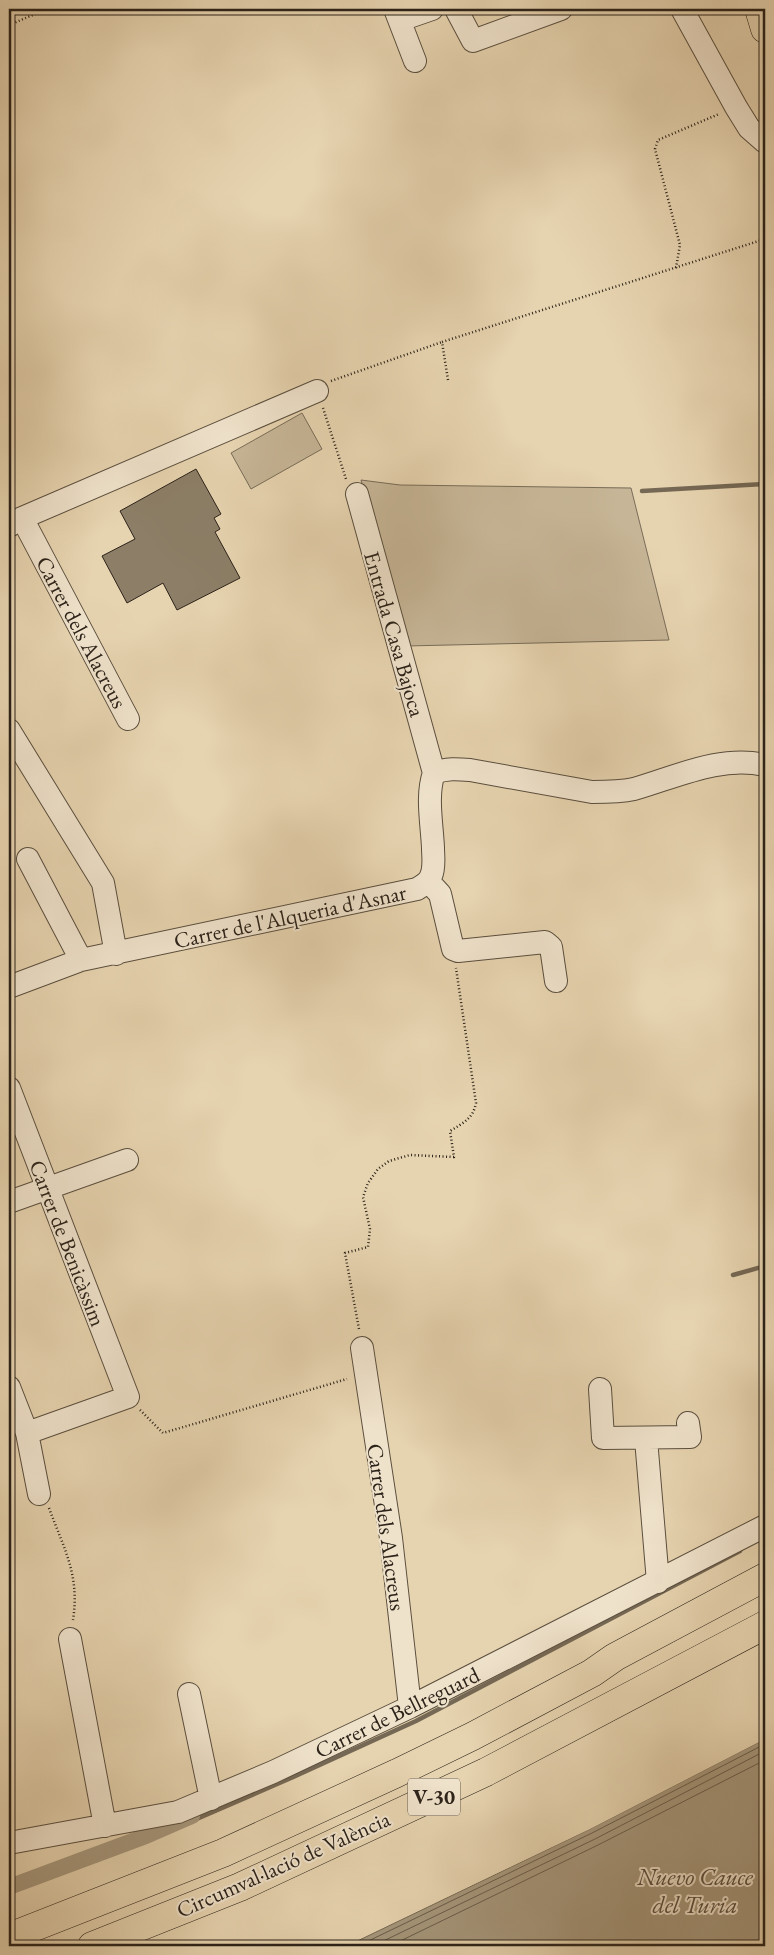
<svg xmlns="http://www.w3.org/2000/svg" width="774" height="1955" font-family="'EB Garamond',serif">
  <rect width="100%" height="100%" fill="#e6d3af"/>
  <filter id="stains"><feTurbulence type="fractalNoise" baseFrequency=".004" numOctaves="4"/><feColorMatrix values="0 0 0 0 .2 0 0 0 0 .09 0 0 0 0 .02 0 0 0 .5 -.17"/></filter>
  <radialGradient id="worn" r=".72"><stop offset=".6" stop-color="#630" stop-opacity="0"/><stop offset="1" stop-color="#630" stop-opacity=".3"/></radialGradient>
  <path fill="#c6b596" stroke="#786c58" d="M302 413 322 449 251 489 231 453Z
    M361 480 400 485 631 488 669 640 406 646Z"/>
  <path fill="#a6977c" stroke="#756854" d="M765 1739V1946H347L590 1829Z"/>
  <path fill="#e6d3af" d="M765 1736V1739L590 1829 344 1946 346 1944 589 1826Z"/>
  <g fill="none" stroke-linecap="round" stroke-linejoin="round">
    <path stroke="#685c4a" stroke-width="1" d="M358 1946 592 1833 765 1744
      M373 1946 595 1839 765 1751
      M390 1946 598 1845 765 1760"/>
    <path stroke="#756854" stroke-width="4.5" d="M642 491 765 484
      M733 1275 765 1266
      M9 1892 148 1840 291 1778 416 1721 740 1551"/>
    <path stroke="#a6977c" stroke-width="16" d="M9 1887 146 1836 192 1816"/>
  </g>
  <path fill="#8c7e67" stroke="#2b2219" d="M196 469 221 514 214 518 220 529 215 532 240 578 177 610 163 583 127 603 102 556 135 539 120 511Z"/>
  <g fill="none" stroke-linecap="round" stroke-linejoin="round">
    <defs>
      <path id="minor" d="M395 9 415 61
        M456 9 473 41 561 9
        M682 9 736 107 749 128 765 142
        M399 16 406 18 432 9
        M357 494 434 773
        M22 518 128 719
        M9 526 22 518 317 391
        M9 730 103 883 116 954
        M434 773C446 768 458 769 470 770L592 792C606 792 620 792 634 789 676 777 720 755 765 765
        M28 859 81 960
        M428 881 440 894 453 949 458 951 545 942 551 947 556 981
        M9 987 81 960 417 889C422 886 429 882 431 876 435 867 433 856 433 848 432 824 426 795 434 773
        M9 1088 128 1397 27 1433
        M9 1202 127 1160
        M362 1348 391 1538 410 1707
        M9 1387 27 1433 39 1494
        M600 1389 603 1438 690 1437 688 1423
        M646 1439 658 1582
        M70 1639 105 1826
        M189 1694 211 1799
        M9 1843 178 1812 273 1772 410 1707 765 1526"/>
      <path id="highway" d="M759 9 765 29
        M9 1937 223 1853 397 1773 473 1736 592 1673 615 1657 765 1577
        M92 1946 240 1887 486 1772 765 1625"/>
    </defs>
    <use href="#minor" stroke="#5a4e3e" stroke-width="24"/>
    <use href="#highway" stroke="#2b2219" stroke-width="29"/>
    <path stroke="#2b2219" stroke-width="2.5" stroke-dasharray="1 2.5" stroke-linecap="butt" d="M9 25 47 9
      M676 268 680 245 655 149 658 140 719 114
      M448 380 442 342 765 239
      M331 381 442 342
      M323 408 346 479
      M359 1329 345 1253 368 1247 370 1229 363 1197 368 1183 378 1169 389 1161 410 1155 454 1157 450 1131C463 1123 473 1119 476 1103L456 968
      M140 1410 163 1433 347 1379
      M49 1508C64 1549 80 1575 73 1620"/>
    <use href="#minor" stroke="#efe2cb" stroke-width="22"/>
    <use href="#highway" stroke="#e6d3af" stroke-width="28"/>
  </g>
  <g text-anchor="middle" stroke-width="4" stroke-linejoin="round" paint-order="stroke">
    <rect fill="#efe2cb" stroke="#665c4e" stroke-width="1" x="408" y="1778.5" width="52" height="37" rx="4"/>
    <g font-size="21" font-weight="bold" fill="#2b2219">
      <text x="434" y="1804">V-30</text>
    </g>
    <g font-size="22" fill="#2b2219" stroke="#efe2cb">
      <text transform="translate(82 632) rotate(62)" y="8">Carrer dels Alacreus</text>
      <text transform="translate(395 634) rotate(74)" y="8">Entrada Casa Bajoca</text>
      <text transform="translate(290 916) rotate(-12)" y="8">Carrer de l'Alqueria d'Asnar</text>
      <text transform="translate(68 1243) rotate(69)" y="8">Carrer de Benicàssim</text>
      <text transform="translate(387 1527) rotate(82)" y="8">Carrer dels Alacreus</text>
      <text transform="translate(397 1712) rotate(-26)" y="8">Carrer de Bellreguard</text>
      <text transform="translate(283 1864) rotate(-24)" y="8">Circumval·lació de València</text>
    </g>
    <g font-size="24" font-style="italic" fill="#564b3c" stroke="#efe2cb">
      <text x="695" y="1885">Nuevo Cauce<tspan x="695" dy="28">del Turia</tspan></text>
    </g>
  </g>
  <rect width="774" height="1955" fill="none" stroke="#e6d3af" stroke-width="30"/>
  <rect x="10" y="10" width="754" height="1935" fill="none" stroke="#2b2219" stroke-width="2.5"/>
  <rect x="15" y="15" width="744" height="1925" fill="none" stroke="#2b2219"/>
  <rect width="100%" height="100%" filter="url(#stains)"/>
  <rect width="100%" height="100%" fill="url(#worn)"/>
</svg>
